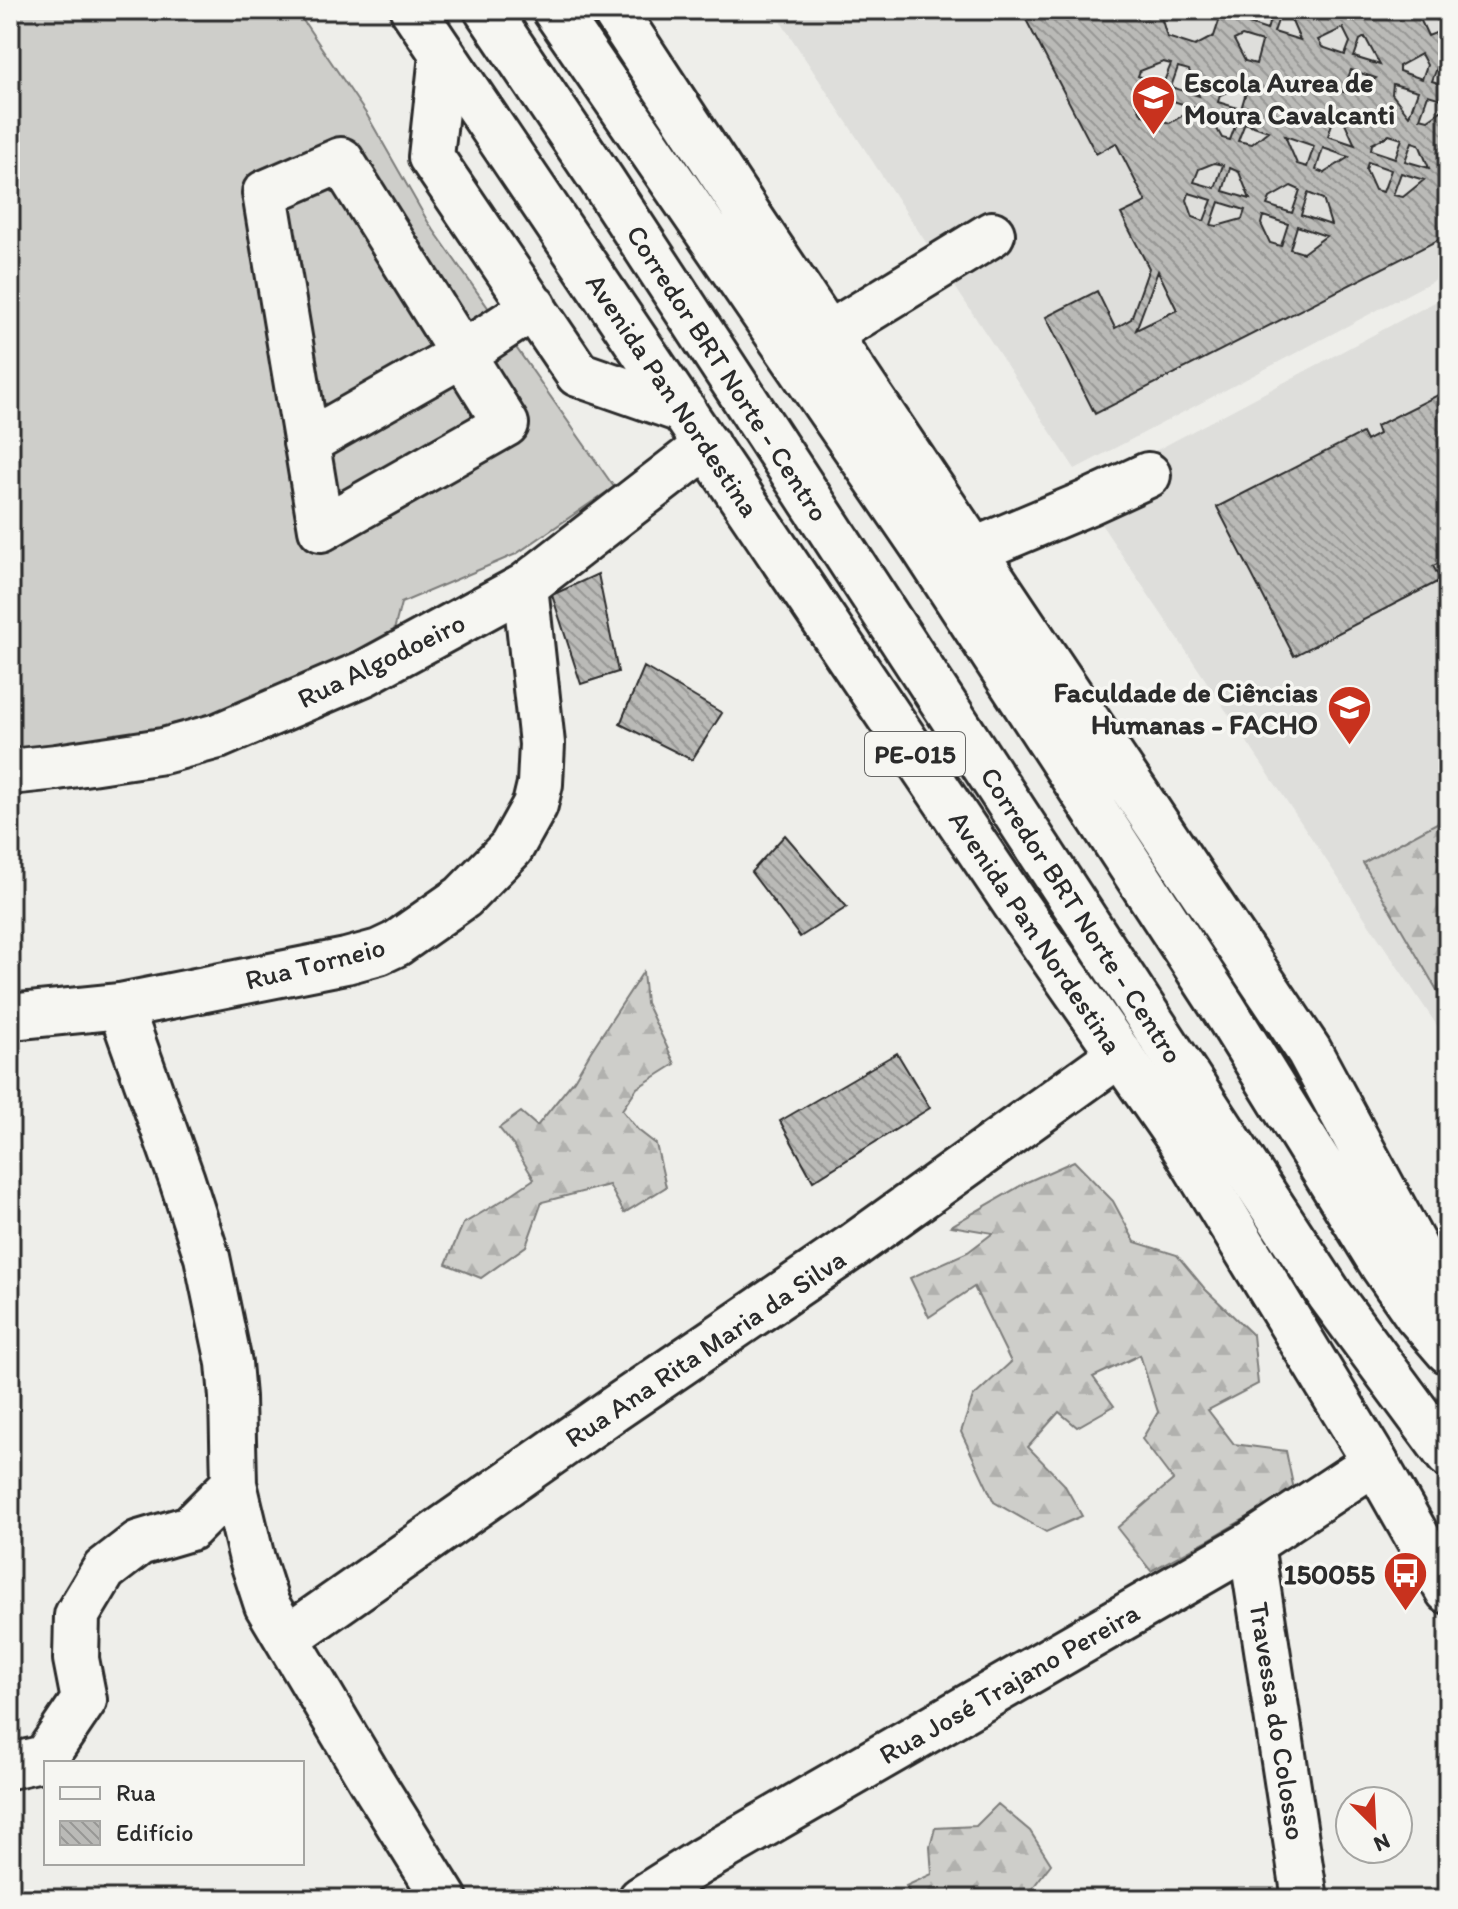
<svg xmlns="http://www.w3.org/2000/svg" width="1458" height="1909" font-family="Itim,sans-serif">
  <defs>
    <pattern id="forest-firs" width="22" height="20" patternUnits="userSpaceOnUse" patternTransform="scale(2)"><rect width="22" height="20" fill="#cececa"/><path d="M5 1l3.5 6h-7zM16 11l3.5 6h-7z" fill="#b1b1ae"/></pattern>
    <pattern id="building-back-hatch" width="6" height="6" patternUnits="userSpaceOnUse" patternTransform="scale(2)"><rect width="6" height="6" fill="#babab7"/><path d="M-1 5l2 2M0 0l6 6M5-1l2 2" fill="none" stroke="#979795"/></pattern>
  </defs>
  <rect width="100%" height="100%" fill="#eeeeea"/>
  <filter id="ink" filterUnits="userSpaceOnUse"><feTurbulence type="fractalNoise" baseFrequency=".0125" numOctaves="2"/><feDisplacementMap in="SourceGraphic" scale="16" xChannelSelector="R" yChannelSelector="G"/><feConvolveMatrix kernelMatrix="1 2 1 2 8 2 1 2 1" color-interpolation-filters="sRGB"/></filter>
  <g filter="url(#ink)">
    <path fill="#dededb" d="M773 10H1448V273L1075 469Z
      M1448 295V1042L1087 503 1082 490Z"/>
    <path fill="#cececa" stroke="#7c7c7a" stroke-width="2" d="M10 10H296L367 115 428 222 614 487 516 554 401 603 390 646 214 726 10 754Z"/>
    <path fill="url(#forest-firs)" stroke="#7c7c7a" stroke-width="2" d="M1448 817V1009L1363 863Z
      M643 972 646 1003 675 1064 637 1088 622 1110 638 1130 656 1144 666 1187 624 1213 609 1185 542 1202 526 1246 481 1278 446 1264 463 1224 503 1200 534 1179 513 1145 499 1128 521 1112 537 1126 574 1080 591 1051Z
      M1074 1161 1113 1201 1135 1242 1177 1255 1205 1289 1253 1335 1258 1384 1208 1410 1234 1444 1286 1451 1294 1490 1208 1540 1151 1571 1117 1528 1173 1480 1142 1439 1158 1412 1140 1355 1093 1377 1114 1406 1077 1427 1059 1412 1028 1447 1064 1484 1082 1516 1046 1532 994 1502 961 1432 973 1397 1011 1362 974 1287 929 1317 910 1278 968 1252 993 1233 951 1226 1027 1182Z
      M998 1804 1030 1831 1051 1864 1024 1899H913L906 1886 932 1874 930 1847 935 1828 976 1826Z"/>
    <path fill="url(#building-back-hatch)" stroke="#2b2b2b" stroke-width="2" fill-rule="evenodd" d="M1021 10H1092L1101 13 1102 10H1111L1109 16 1114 18 1122 10H1159L1167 37 1195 46 1214 36 1221 15 1219 10H1251L1242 14 1246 23 1267 30 1272 13 1271 10H1286L1281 12 1274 32 1300 40 1287 10H1416L1428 36 1438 32 1448 34V71L1442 61 1439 63 1432 81 1448 86V101L1428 95 1420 118 1428 120 1448 106V235L1095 414 1046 317 1097 291 1115 328 1131 319 1149 268 1121 214 1146 202 1116 143 1096 154ZM1343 28 1350 42 1345 55 1322 47 1318 40ZM1242 36 1262 42 1256 64 1245 61 1234 40ZM1365 37 1380 65 1354 57 1360 40ZM1421 54 1427 65 1422 79 1399 71V66ZM1163 62 1171 64 1163 84 1138 76 1140 71ZM1178 67 1189 70 1199 96 1171 87ZM1351 70 1376 78 1353 94 1343 92ZM1393 84 1418 91 1409 116 1392 94ZM1238 87 1247 89 1241 109 1218 102 1220 95ZM1134 89 1160 97 1153 118 1142 115 1132 95ZM1167 99 1195 108 1170 123 1160 120ZM1214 114 1237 121 1230 140 1222 138 1212 120ZM1335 114 1342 116 1355 145 1328 136ZM1245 123 1268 131 1252 144 1238 141ZM1389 135 1402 139 1395 158 1371 150 1372 144ZM1285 136 1314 146 1307 167 1297 164ZM1412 142 1419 144 1429 168 1405 161ZM1323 148 1349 157 1324 173 1316 170ZM1368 162 1391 170 1383 192 1375 190 1366 170ZM1214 163 1223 165 1215 188 1194 182 1199 169ZM1230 168 1239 172 1250 199 1223 191ZM1401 173 1424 180 1403 197 1393 195ZM1291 186 1300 190 1292 213 1267 205 1270 198ZM1189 193 1212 200 1204 221 1193 217 1187 200ZM1308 193 1323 199 1331 225 1301 215ZM1219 202 1245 210 1242 219 1217 226 1211 225ZM1263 216 1288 224 1281 246 1270 243 1261 224ZM1297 226 1326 236 1303 253 1290 249ZM1158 271 1177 310 1136 330Z
      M1440 394 1448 410V559L1433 566 1441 580 1294 656 1217 507 1362 433 1366 441 1379 434 1376 426Z
      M598 574 618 672 581 684 552 595Z
      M644 667 722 713 692 760 620 724Z
      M785 835 847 907 800 937 751 872Z
      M897 1053 930 1108 813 1181 780 1121Z"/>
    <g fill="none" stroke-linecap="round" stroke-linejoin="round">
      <defs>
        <path id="minor" d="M487 10 603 182 1330 1295 1448 1455
          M442 55 431 157 578 374 684 411
          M341 160 506 424 321 529 265 193Z
          M829 334 992 234
          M306 443 461 355 534 307
          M975 550 1087 503 1148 475
          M10 772 57 767 163 751 218 736 365 673 525 586 707 445
          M120 1006 182 1180 207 1257 229 1363 232 1397 234 1484 252 1559 267 1605 371 1780 445 1899
          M10 1017 120 1006 346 961 379 952 396 944 463 897 511 848 535 805 540 784 542 744 525 586
          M1251 1544 1305 1899
          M287 1638 614 1409 853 1246 1120 1054
          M10 1766 45 1758 84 1700 76 1659 77 1615 104 1570 139 1543 190 1528 234 1484
          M641 1899 701 1861 1251 1544 1375 1462"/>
        <path id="highway" d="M413 10 1016 905 1179 1139 1375 1462 1448 1591
          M555 10 922 545 1224 1009 1383 1266 1417 1315 1448 1351
          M614 10 750 217 1309 1051 1448 1309"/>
      </defs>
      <use href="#minor" stroke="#2b2b2b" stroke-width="50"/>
      <use href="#highway" stroke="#2b2b2b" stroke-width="50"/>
      <use href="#minor" stroke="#f6f6f2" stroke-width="44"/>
      <use href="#highway" stroke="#f6f6f2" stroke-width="44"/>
    </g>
  </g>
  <defs>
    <symbol id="school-pin" viewBox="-11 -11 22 30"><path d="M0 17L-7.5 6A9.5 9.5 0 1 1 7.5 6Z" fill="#c8321e" stroke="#f6f6f2"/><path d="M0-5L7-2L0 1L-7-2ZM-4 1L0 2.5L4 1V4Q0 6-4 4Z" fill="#fff"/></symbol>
    <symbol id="university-pin" viewBox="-11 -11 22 30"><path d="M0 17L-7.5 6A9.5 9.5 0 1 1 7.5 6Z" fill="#c8321e" stroke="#f6f6f2"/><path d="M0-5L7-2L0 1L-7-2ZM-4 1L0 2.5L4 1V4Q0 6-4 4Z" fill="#fff"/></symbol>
    <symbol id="bus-pin" viewBox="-11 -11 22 30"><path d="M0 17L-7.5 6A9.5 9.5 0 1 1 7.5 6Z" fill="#c8321e" stroke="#f6f6f2"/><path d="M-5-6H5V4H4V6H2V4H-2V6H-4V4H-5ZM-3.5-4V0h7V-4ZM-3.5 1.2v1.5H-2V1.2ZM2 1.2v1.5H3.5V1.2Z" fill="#fff"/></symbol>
  </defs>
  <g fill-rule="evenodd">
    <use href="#school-pin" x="1128" y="72" width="51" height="69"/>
    <use href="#university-pin" x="1324" y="682" width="51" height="69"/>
    <use href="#bus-pin" x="1380" y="1548" width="51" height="69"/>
  </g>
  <g text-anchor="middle" stroke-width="7" stroke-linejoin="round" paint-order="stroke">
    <rect fill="#f6f6f2" stroke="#686867" stroke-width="2" x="865" y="732" width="100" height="44" rx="6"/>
    <g font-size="26" font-weight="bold" fill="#2b2b2b">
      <text x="915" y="763">PE-015</text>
    </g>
    <g font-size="28" font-weight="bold" fill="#2b2b2b" stroke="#f6f6f2" text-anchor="end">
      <text x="1184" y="92" text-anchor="start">Escola Aurea de<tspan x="1184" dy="32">Moura Cavalcanti</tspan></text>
      <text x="1318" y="702">Faculdade de Ciências<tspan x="1318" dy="32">Humanas - FACHO</tspan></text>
      <text x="1375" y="1584">150055</text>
    </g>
    <g font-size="28" fill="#2b2b2b" stroke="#f6f6f2">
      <text transform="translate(728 373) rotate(57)" y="10">Corredor BRT Norte - Centro</text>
      <text transform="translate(673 395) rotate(56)" y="10">Avenida Pan Nordestina</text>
      <text transform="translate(381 660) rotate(-26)" y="10">Rua Algodoeiro</text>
      <text transform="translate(1082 915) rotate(57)" y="10">Corredor BRT Norte - Centro</text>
      <text transform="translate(1036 932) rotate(56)" y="10">Avenida Pan Nordestina</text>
      <text transform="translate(315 963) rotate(-14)" y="10">Rua Torneio</text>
      <text transform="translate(705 1348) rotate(-34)" y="10">Rua Ana Rita Maria da Silva</text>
      <text transform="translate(1009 1683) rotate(-30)" y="10">Rua José Trajano Pereira</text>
      <text transform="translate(1278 1721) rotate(81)" y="10">Travessa do Colosso</text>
    </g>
  </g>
  <rect width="1458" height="1909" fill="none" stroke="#f6f6f2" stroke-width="40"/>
  <rect x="20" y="20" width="1418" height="1869" fill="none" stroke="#2b2b2b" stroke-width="3" filter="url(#ink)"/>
  <rect x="44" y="1761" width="260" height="104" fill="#f6f6f2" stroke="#a5a5a2" stroke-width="2"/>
  <rect x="60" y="1787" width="40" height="12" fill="#f6f6f2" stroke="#a5a5a2" stroke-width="2"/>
  <text x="116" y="1801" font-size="24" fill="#2b2b2b">Rua</text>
  <rect x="60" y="1821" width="40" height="24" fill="url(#building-back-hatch)" stroke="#a5a5a2" stroke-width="2"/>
  <text x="116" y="1841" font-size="24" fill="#2b2b2b">Edifício</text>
  <g transform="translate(1374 1825) rotate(156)"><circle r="38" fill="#f6f6f2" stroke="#a5a5a2" stroke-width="2"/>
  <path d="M0-6L14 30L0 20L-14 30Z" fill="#c8321e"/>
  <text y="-12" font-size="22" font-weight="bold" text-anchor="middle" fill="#2b2b2b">N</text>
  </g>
</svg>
